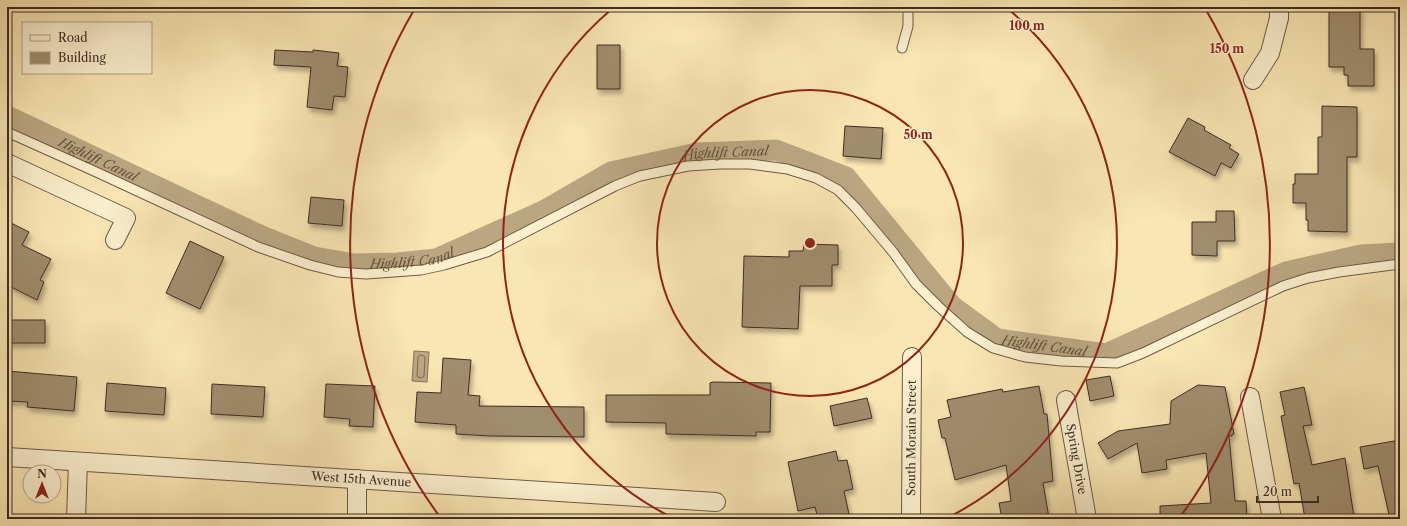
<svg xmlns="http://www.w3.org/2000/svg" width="1407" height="526" font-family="'Libre Caslon Text',serif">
  <defs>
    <filter id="shadow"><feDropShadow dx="2.5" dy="4.5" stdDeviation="2" flood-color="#0004"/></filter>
  </defs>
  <rect width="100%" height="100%" fill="#f9e6b3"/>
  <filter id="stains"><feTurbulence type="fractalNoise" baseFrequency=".005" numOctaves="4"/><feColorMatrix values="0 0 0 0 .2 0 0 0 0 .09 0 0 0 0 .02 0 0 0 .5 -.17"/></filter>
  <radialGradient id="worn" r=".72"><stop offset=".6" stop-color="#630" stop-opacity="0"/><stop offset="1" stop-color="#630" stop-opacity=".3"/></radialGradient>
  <path fill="#baa782" stroke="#89765c" d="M414 351 429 352 427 382 412 381Z"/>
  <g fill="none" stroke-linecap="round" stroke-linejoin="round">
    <path stroke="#7c6a53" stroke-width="1" d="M420 355 424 356 425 357 424 376 422 378 418 377 417 376 418 357Z"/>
    <path stroke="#baa782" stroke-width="21" id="s1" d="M7 116 264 237 314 257 355 264 398 263 436 259 543 211 611 172 697 153 776 150 846 177 952 306 997 339 1106 354 1286 272 1361 255 1400 253"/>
  </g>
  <path fill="#a08d6e" stroke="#3f2c24" filter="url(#shadow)" d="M1329 7H1360V49H1374V86H1348V75H1344V67H1329Z
    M597 45H620V89H597Z
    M275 50 313 52V50L339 53 337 66 348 67 345 97 334 96 332 110 307 107 311 67 274 65Z
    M1322 106 1357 107V157H1347V232L1308 231V220H1306V203H1293V184H1295V174H1318V137H1322Z
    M1188 118 1205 127 1204 130 1231 145 1229 148 1239 154 1231 168 1221 163 1215 176 1169 152Z
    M845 126 883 128 881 159 843 156Z
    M311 197 344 200 342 226 308 223Z
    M1216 211H1234L1235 241H1217V256L1192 255V222H1216Z
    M7 221 29 232 22 245 51 259 40 280 44 282 37 300 7 285Z
    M190 241 224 257 200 309 166 293Z
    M804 244 838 245V265H832V286H800L798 329 742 327 744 256 789 257V251H803Z
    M7 320H45V343H7Z
    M443 358 471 360 468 395 480 396 479 406 584 407V437L490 436 456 434V425L415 422 417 392 441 393Z
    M7 371 77 377 74 411 27 407 28 402 7 401Z
    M1110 376 1114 396 1090 401 1086 380Z
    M713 382 771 383 770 432H756V436L666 434V423L606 422V395H710V383Z
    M107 383 166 388 164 415 105 411Z
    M212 384 265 387 263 417 211 414Z
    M326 384 375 386 373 427 349 426 350 419 324 417Z
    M1198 385 1225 387 1234 434H1232V436H1229L1235 501H1246L1247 519H1160V506L1211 503 1206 453 1166 460 1167 469 1142 473 1137 443 1108 459 1098 443 1118 431 1170 424 1171 401Z
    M1039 386 1044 414H1047L1053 481 1043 483 1049 518 1041 519H1002L999 503 1011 501 1006 465 955 480 945 438H942L938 420 951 417 947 400 1002 389 1003 392Z
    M1304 387 1312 425 1303 426 1312 465 1345 458 1354 517 1342 519H1305L1299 483 1294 484 1281 416 1285 415 1280 392Z
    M867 398 872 418 834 426 830 406Z
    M1400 440V519H1390L1378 466 1364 469 1360 447Z
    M836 451 838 461 847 460 853 489 844 491 850 519H818L815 507 798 511 788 462Z"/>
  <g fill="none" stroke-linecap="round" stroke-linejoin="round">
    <defs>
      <path id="service" d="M902 48 908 26V7
        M7 132 94 171 258 247 310 265 338 272 366 274 421 270 444 265 487 252 615 186 640 176 688 166 720 164H750L787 169 816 178 838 190 855 207 893 252 916 284 938 306 967 332 993 348 1025 357 1061 361 1117 363 1143 353 1283 286 1308 278 1339 272 1400 264"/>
      <g id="minor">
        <path d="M1253 80 1270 53 1279 18V7"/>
        <path d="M7 163 126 218 115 240"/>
        <path d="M1250 397 1272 519"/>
        <path id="s2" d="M1066 400 1087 519"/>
        <path id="s3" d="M7 457 716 502"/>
        <path d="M76 519 78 462"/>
        <path d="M357 519V479"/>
        <path id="s4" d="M911 519 912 357"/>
      </g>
    </defs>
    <use href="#service" stroke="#6e5a48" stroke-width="11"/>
    <use href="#minor" stroke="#6e5a48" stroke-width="20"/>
    <use href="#service" stroke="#fbefce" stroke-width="9"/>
    <use href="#minor" stroke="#fbefce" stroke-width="18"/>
  </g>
  <g fill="none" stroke="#8f2418" stroke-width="2">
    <circle cx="810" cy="243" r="153"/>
    <path d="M675 519A307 307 0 0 1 613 8M1007 8A307 307 0 0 1 945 519"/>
    <path d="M440 517A460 460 0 0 1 414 10M1206 10A460 460 0 0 1 1180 517"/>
  </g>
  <g text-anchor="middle" stroke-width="3" stroke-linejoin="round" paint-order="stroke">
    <g font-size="12" fill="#3f2c24" stroke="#fbefce">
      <text dy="4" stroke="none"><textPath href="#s4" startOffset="81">South Morain Street</textPath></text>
      <text dy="4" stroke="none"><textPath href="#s2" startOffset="60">Spring Drive</textPath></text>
      <text dy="4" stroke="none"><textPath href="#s3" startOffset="355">West 15th Avenue</textPath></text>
    </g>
    <g font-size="13" font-style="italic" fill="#645140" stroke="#fbefce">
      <text dy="5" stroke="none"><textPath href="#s1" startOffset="773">Highlift Canal</textPath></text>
      <text dy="5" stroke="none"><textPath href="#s1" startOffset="101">Highlift Canal</textPath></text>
      <text dy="5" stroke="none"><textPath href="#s1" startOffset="437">Highlift Canal</textPath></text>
      <text dy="5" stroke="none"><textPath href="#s1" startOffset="1169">Highlift Canal</textPath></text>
    </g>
  </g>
  <circle cx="810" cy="243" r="6" fill="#8f2418" stroke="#fbefce" stroke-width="2"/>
  <g font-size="12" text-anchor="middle" font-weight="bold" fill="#8f2418" stroke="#fbefce" stroke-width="3" stroke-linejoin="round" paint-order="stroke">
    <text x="1027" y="30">100 m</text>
    <text x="1227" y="53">150 m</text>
    <text x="918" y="139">50 m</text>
  </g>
  <rect width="1407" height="526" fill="none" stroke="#f9e6b3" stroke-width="24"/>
  <rect x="8" y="8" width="1391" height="510" fill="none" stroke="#3f2c24" stroke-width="2"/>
  <rect x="12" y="12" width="1383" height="502" fill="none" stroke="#3f2c24"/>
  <rect x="22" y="22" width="130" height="52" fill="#fbefce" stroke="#b0a18a"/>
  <rect x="30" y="35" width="20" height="6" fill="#fbefce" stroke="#b0a18a"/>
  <text x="58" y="42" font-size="12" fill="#3f2c24">Road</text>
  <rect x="30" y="52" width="20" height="12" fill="#a08d6e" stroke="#b0a18a"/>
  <text x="58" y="62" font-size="12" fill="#3f2c24">Building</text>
  <g transform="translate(42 484)"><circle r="19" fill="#fbefce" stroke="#b0a18a"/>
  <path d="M0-3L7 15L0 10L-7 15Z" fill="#8f2418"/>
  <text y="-6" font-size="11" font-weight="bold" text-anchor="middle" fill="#3f2c24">N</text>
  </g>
  <path d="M1257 496v6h61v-6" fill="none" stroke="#3f2c24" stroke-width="2"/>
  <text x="1263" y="496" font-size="12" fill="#3f2c24" stroke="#fbefce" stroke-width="3" paint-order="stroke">20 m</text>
  <rect width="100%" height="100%" filter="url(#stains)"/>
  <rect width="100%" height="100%" fill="url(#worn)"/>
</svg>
